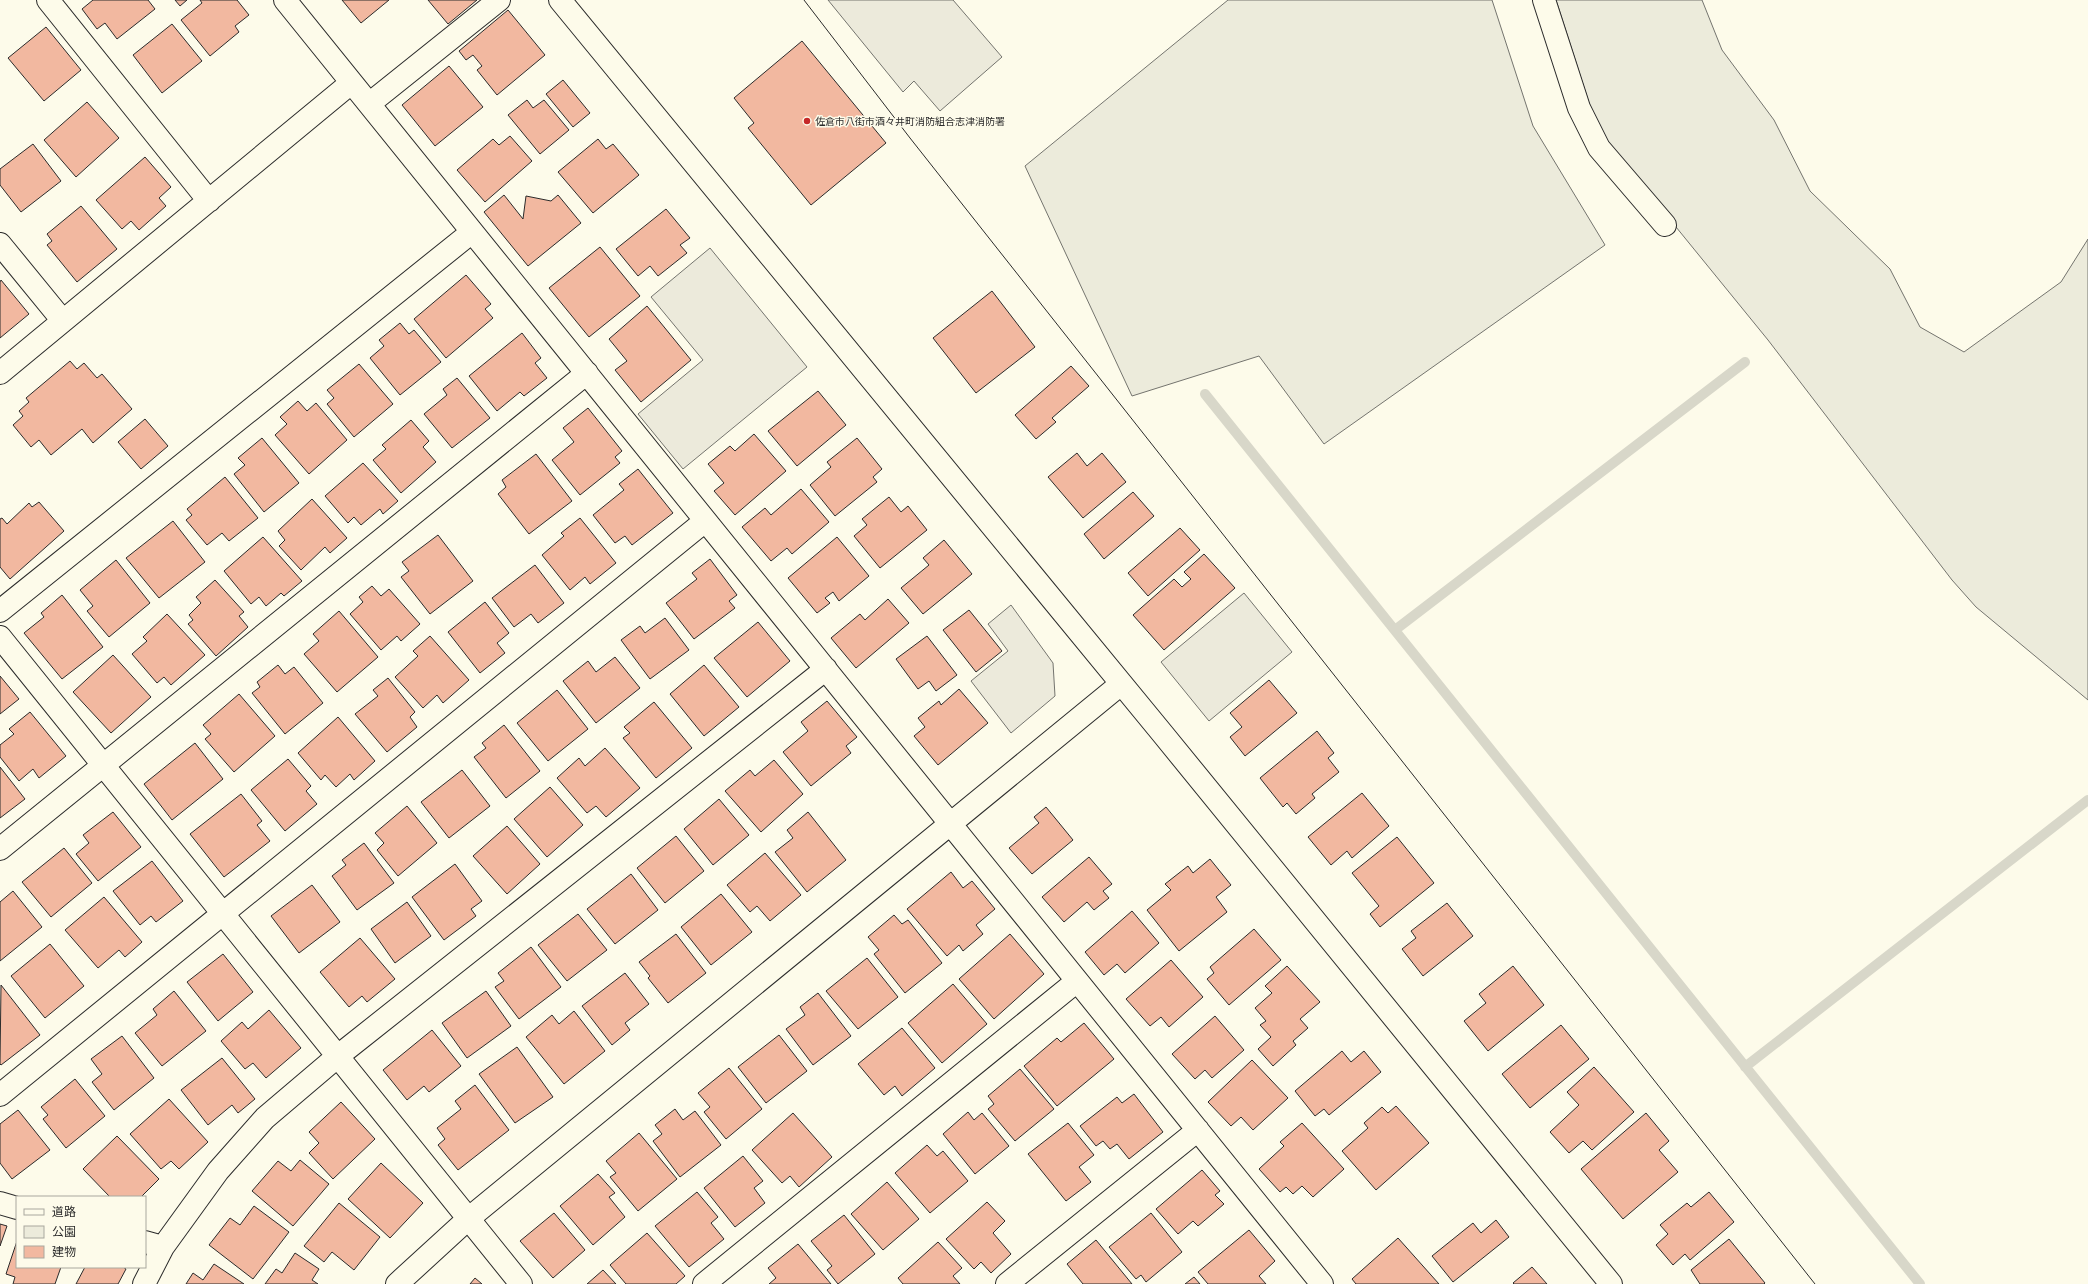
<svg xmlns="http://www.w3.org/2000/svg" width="2088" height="1284" font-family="Arial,'Noto Sans JP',sans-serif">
  <rect width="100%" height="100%" fill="#fdfbea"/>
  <path fill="#ecebdb" stroke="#74746e" d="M1228 0H1492L1533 126 1605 245 1324 444 1259 356 1132 396 1025 166Z
    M1556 0H1702L1722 50 1774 120 1810 191 1890 269 1920 327 1964 352 2061 282 2088 239V700L1976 607 1952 580 1768 340 1606 141 1589 103Z"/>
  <path fill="#eceadb" stroke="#74746e" d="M828 0H953L1002 57 940 111 914 81 903 92Z
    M710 248 807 367 683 469 638 414 703 360 651 297Z
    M1244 593 1292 652 1209 721 1161 662Z
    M1011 605 1053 663 1055 696 1011 733 971 681 1008 651 988 624Z"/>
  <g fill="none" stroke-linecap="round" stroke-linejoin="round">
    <path stroke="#d8d7c9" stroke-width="10" d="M1205 394 1920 1284
      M1395 630 1745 362
      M1745 1067 2088 800"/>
  </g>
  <path fill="#f2b8a0" stroke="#2b2b2b" d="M93 0H148L155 9 117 39 105 23 97 29 82 9Z
    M175 0H187L180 6Z
    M200 0H237L249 15 235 26 239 32 210 56 181 20 202 3Z
    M342 0H389L361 23Z
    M428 0H477L448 24Z
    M508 10 545 55 497 95 477 70 482 66 473 55 466 60 459 51Z
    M172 24 202 61 162 93 133 55Z
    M46 27 81 70 44 101 8 58Z
    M802 41 886 143 811 205 748 128 754 123 734 98Z
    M449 66 483 107 435 146 402 105Z
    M563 80 590 113 573 127 546 94Z
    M527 100 533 108 544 100 569 130 540 154 508 115Z
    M87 102 119 138 76 177 44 140Z
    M510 136 532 161 485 202 457 170 493 139 499 145Z
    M598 139 606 149 613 144 639 175 593 213 558 172Z
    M33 144 61 181 21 212 0 185V169Z
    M145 157 171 187 159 198 166 206 139 230 131 221 122 229 96 200Z
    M504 195 523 219 526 196 551 201 558 195 581 223 528 266 484 212Z
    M81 206 117 249 77 282 47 245 52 241 47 234Z
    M666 209 690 238 680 245 687 253 658 276 650 266 638 276 616 249Z
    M600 247 640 296 589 337 549 288Z
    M466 275 491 304 485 309 493 318 446 358 414 319Z
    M1 280 29 314 0 338V282Z
    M992 291 1035 347 976 393 933 338Z
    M647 306 691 360 641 402 615 370 627 361 609 339Z
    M400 323 409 334 414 330 441 362 400 395 370 358 384 346 379 340Z
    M522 333 541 358 535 363 547 378 524 396 520 392 497 411 469 376Z
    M70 361 77 369 84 363 97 378 102 374 132 409 93 443 82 429 51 455 39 440 31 447 13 425 23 416 19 411 29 402 26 398Z
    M359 364 393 404 354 437 327 404 334 398 327 390Z
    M1071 366 1089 386 1052 418 1056 422 1036 439 1015 415Z
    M457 378 490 418 452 448 424 414 447 395 443 389Z
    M818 391 846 425 797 466 768 431Z
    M298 401 307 411 316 403 347 440 309 474 275 435 287 424 280 417Z
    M588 408 622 451 615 457 620 463 580 495 552 460 574 442 563 428Z
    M145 419 168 446 141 469 118 442Z
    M411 420 429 441 423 447 436 462 401 493 373 460 386 449 382 445Z
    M754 434 786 471 735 515 714 491 724 483 708 464 730 446 735 451Z
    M262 438 299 483 264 512 234 474 245 465 238 458Z
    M857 438 882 469 873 477 877 482 835 516 810 485 831 467 827 462Z
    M1077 453 1087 466 1102 453 1126 482 1083 518 1048 477Z
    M536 454 572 501 529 534 498 494 506 487 502 480Z
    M363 463 398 501 383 514 380 509 361 525 354 517 348 523 325 496Z
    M638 469 673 513 632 545 625 536 615 543 593 515 624 490 619 484Z
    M225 477 258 518 229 541 222 533 207 545 186 520 192 515 187 509Z
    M801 489 829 522 792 554 787 548 771 561 742 527 765 508 771 515Z
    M1133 492 1154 516 1104 559 1084 534Z
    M889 497 901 512 908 506 927 530 880 568 854 536 867 525 862 519Z
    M312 499 347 538 330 553 325 547 301 570 279 546 285 540 278 531Z
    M39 502 64 531 10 579 0 567V519L2 518 7 524 29 503 32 507Z
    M580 518 616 563 590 584 585 577 570 590 542 555 564 536 561 533Z
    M173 521 205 562 159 598 126 558Z
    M1180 528 1200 550 1148 596 1128 573Z
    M438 535 473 581 430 614 401 577 409 571 402 562Z
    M263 537 302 581 284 596 281 593 266 606 259 597 251 604 224 571Z
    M837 537 869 576 839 601 833 592 825 598 830 603 817 613 788 578Z
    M944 540 972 574 923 614 901 588 929 565 923 558Z
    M1204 554 1235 588 1164 650 1133 615 1174 579 1182 587 1191 579 1184 572Z
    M710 559 737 595 729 601 735 608 694 639 666 603 697 579 692 573Z
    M116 560 150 603 109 637 87 611 93 606 80 590Z
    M535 565 564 603 538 623 531 614 514 627 492 598Z
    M215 580 244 612 239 616 248 627 216 656 188 624 193 620 189 615 201 603 196 597Z
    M372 586 381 596 389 589 420 624 401 641 397 636 381 650 350 614 363 602 359 597Z
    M62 595 103 647 62 679 24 633 44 617 41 613Z
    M888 599 909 623 856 668 831 638 860 614 865 620Z
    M485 602 509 633 497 643 505 653 480 673 448 632Z
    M969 610 1002 651 976 672 943 630Z
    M339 611 378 657 337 692 304 654 319 641 313 634Z
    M167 614 205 655 171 685 164 677 157 683 132 654 147 641 143 637Z
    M665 618 689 650 650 679 621 640 640 626 645 633Z
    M758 622 790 661 747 697 714 658Z
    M430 636 469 680 443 703 437 695 423 708 395 677 418 656 413 651Z
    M927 636 957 675 936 691 929 681 918 689 896 659Z
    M113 655 151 697 111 733 73 692Z
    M615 657 640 688 596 723 563 681 588 661 596 672Z
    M278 665 285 674 294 667 323 703 285 734 252 693 260 687 257 682Z
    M704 665 739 707 704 736 670 694Z
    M0 676 19 699 0 714Z
    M388 678 415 712 410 717 417 727 387 752 355 714 378 696 373 690Z
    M1269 680 1297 713 1245 756 1230 737 1242 727 1230 713Z
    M959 689 988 723 938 765 914 736 925 727 918 718 939 701 941 705Z
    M557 690 588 729 548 761 517 723Z
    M239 694 275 736 234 772 205 739 211 734 203 725Z
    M827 701 857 737 846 746 851 753 811 786 783 752 808 731 801 722Z
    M654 702 692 748 656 778 623 738 630 733 624 727Z
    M30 712 66 756 39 778 33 769 19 781 0 757V745L14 734 9 729Z
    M338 717 375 761 354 780 350 774 336 787 325 775 321 780 298 753Z
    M504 725 540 771 506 798 474 757 486 748 482 743Z
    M1317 731 1334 753 1328 758 1339 772 1312 794 1315 798 1296 814 1287 803 1283 807 1260 778Z
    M195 743 223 779 172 820 144 784Z
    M605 748 640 788 606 817 596 806 587 813 557 778 579 758 585 766Z
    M288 759 311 786 306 791 317 804 285 831 251 790Z
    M774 760 803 794 761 832 725 791 750 770 755 776Z
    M0 767 25 799 0 818Z
    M462 770 490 806 449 838 421 802Z
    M550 787 583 825 547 857 514 819Z
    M1362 793 1389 826 1352 858 1347 851 1331 865 1308 837Z
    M241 794 262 821 257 825 270 841 224 877 190 834Z
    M719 799 749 835 713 865 684 829Z
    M407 806 437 843 398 876 377 850 384 843 375 833Z
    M1046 807 1073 840 1032 874 1009 848 1039 823 1034 817Z
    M113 812 141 847 98 881 76 854 89 843 83 835Z
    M808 812 846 860 807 892 775 852 793 838 787 830Z
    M507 826 540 864 507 894 473 856Z
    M676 836 704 871 665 903 637 868Z
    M1397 837 1434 883 1380 927 1370 914 1379 906 1352 873Z
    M364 843 394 883 357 910 332 876 346 865 342 860Z
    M64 848 92 883 51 917 22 882Z
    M765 853 801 895 770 921 757 906 750 912 727 885Z
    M1089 857 1112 884 1103 891 1109 898 1094 910 1087 902 1064 922 1042 897Z
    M1210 859 1231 885 1216 897 1227 912 1179 951 1147 910 1171 890 1165 884 1188 866 1193 873Z
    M152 861 183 901 156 922 151 916 140 925 113 891Z
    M455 864 482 901 471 909 476 916 444 940 412 897Z
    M951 872 963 888 972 881 995 909 976 925 983 934 963 951 959 945 947 956 907 909Z
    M631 874 658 910 615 944 587 909Z
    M312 885 340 922 299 953 271 916Z
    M13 891 42 927 0 961V902Z
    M721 894 752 932 711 965 681 927Z
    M104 897 142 942 125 957 119 950 98 968 65 930Z
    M407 902 431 936 395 963 371 929Z
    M1447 903 1473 936 1423 976 1402 949 1416 938 1411 931Z
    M1132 911 1159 943 1125 973 1117 964 1104 975 1085 952Z
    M578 914 607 950 567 981 538 945Z
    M894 915 902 924 908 920 942 963 905 993 874 954 879 950 868 937Z
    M1254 929 1281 960 1229 1005 1207 979 1214 973 1210 967Z
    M676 934 706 973 668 1003 648 978 650 976 639 962Z
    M1010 934 1044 974 994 1019 959 979Z
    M360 938 395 979 367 1002 362 996 349 1007 320 972Z
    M50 944 84 986 45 1018 11 976Z
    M531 947 561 987 519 1019 495 987 504 981 498 973Z
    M223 954 253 992 218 1021 187 982Z
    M867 958 898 997 858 1029 826 991Z
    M1171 960 1203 997 1169 1027 1161 1017 1150 1026 1126 999Z
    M1287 966 1320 1002 1300 1019 1308 1028 1293 1041 1296 1045 1273 1066 1258 1049 1271 1037 1260 1025 1266 1021 1255 1008 1272 993 1265 986Z
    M1513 966 1544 1005 1488 1051 1464 1021 1486 1003 1479 994Z
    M625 973 649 1004 625 1023 630 1030 612 1045 582 1006Z
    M953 984 987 1024 942 1063 908 1023Z
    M1 985 40 1035 1 1065 0 1064Z
    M174 991 206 1031 162 1066 135 1033 157 1015 153 1009Z
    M486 991 511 1026 467 1058 442 1023Z
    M818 993 851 1036 813 1065 786 1029 805 1015 800 1007Z
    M269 1010 301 1048 266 1078 253 1063 245 1069 221 1041 242 1022 248 1029Z
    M574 1011 605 1051 564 1084 526 1037 552 1015 559 1024Z
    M1215 1016 1244 1050 1212 1078 1205 1070 1195 1079 1172 1054Z
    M1084 1023 1114 1059 1057 1106 1024 1066 1057 1038 1061 1042Z
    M1561 1025 1589 1059 1530 1108 1502 1074Z
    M902 1028 935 1068 902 1096 895 1086 884 1095 858 1064Z
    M432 1030 461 1066 429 1092 424 1086 407 1100 383 1070Z
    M779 1035 807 1071 766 1103 738 1067Z
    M122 1036 154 1078 114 1110 92 1082 102 1074 91 1059Z
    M517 1047 553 1097 515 1123 479 1074Z
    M1342 1051 1351 1062 1364 1051 1381 1072 1329 1115 1324 1109 1315 1116 1295 1091Z
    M222 1058 255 1099 238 1113 232 1105 208 1125 181 1090Z
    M1252 1060 1288 1098 1253 1130 1241 1117 1231 1126 1208 1102Z
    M1594 1067 1634 1112 1592 1150 1583 1141 1569 1153 1550 1132 1579 1105 1567 1092Z
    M729 1068 762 1109 726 1139 704 1112 710 1107 698 1093Z
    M1020 1069 1054 1109 1015 1141 988 1109 994 1104 988 1096Z
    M75 1079 105 1116 66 1148 43 1119 48 1115 41 1107Z
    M475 1085 509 1130 458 1170 438 1145 445 1139 437 1128 461 1109 455 1101Z
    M1134 1094 1163 1132 1129 1159 1117 1144 1110 1149 1103 1141 1096 1146 1080 1126 1117 1097 1122 1103Z
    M169 1099 208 1142 179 1169 171 1161 161 1169 130 1134Z
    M341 1102 375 1139 333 1179 309 1153 319 1143 309 1132Z
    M1396 1106 1429 1143 1376 1190 1342 1151 1368 1128 1364 1123 1382 1107 1388 1113Z
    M675 1109 683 1120 695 1111 721 1145 680 1177 653 1141 662 1134 655 1125Z
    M18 1110 50 1150 12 1179 0 1163V1124Z
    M968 1112 974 1120 982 1113 1009 1146 975 1174 943 1134Z
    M793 1113 832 1157 799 1187 790 1176 782 1183 752 1150Z
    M1646 1113 1669 1141 1659 1150 1678 1172 1623 1219 1581 1169Z
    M1068 1123 1094 1155 1079 1167 1091 1182 1066 1201 1028 1154Z
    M1302 1123 1344 1169 1313 1197 1302 1186 1293 1194 1286 1187 1280 1192 1259 1169 1284 1146 1280 1142Z
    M639 1133 677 1179 638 1211 610 1177 616 1173 606 1161Z
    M117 1136 159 1179 141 1197H110L83 1169Z
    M927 1145 937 1156 943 1151 968 1181 930 1213 895 1173Z
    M743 1156 763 1181 754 1188 765 1203 735 1227 704 1188Z
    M300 1160 329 1184 293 1226 252 1191 278 1161 291 1171Z
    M381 1163 423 1203 390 1238 348 1199Z
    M1202 1170 1220 1191 1215 1195 1224 1204 1198 1226 1193 1221 1178 1234 1156 1209Z
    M598 1174 615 1193 609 1197 625 1217 593 1245 560 1206Z
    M887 1182 919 1219 883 1250 851 1214Z
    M697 1192 718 1217 711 1223 724 1239 689 1267 655 1226Z
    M1709 1192 1734 1222 1690 1260 1685 1254 1673 1265 1656 1245 1668 1234 1660 1225 1687 1203 1691 1207Z
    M987 1202 1005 1221 993 1233 1011 1254 991 1273 981 1262 974 1269 946 1239Z
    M339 1203 380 1237 354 1270 332 1252 324 1262 304 1246Z
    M254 1206 289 1232 253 1279 209 1245 230 1218 240 1225Z
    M554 1213 585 1250 553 1278 520 1241Z
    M1151 1213 1182 1252 1146 1282 1141 1275 1136 1279 1109 1247Z
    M844 1215 875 1254 838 1284 827 1270 832 1266 811 1241Z
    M1496 1220 1509 1237 1453 1282 1432 1256 1473 1223 1481 1233Z
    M0 1224 7 1226 0 1246Z
    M1249 1230 1275 1261 1259 1276 1266 1284H1208L1198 1272Z
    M647 1233 685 1276 676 1284H626L610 1265Z
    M1398 1238 1439 1284H1356L1352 1279Z
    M1729 1239 1765 1283 1764 1284H1700L1691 1270Z
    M1096 1240 1132 1284H1083L1067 1264Z
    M17 1241V1267H61L55 1284H13L15 1277 6 1274Z
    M938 1242 962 1268 953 1276 960 1284H903L898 1278Z
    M798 1244 831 1284H769L776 1278 768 1268Z
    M295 1253 319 1269 312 1280 318 1284H265L276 1269 282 1273Z
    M214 1264 244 1284H186L193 1273 203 1280Z
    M85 1267H123L126 1269 118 1284H76Z
    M1532 1267 1547 1284H1514L1513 1283Z
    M603 1270 616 1284H587Z
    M1194 1277 1200 1284H1185Z
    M475 1278 482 1284H470Z"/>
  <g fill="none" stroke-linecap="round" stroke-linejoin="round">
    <defs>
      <path id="minor" d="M48 0 209 201
        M285 0 1322 1284
        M560 0 1162 733 1611 1284
        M1544 0 1579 108 1599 148 1665 225
        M369 104 499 0
        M0 244 63 321
        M0 373 351 83
        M0 611 472 232
        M0 637 521 1284
        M0 849 587 373
        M0 1095 705 521
        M0 1203 17 1208
        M145 1242 163 1247
        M144 1284 163 1247 218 1171 265 1118 338 1056 826 669
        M397 1284 468 1219 1121 684
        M704 1284 1077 981
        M1007 1284 1198 1130"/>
    </defs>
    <use href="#minor" stroke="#2b2b2b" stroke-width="24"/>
    <use href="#minor" stroke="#fdfbea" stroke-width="22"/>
    <path stroke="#2b2b2b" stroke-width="1" d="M804 0 910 138 1815 1284"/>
  </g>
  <circle fill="#c62828" stroke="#fdfbea" stroke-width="1.5" cx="807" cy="121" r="4"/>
  <g text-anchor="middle" stroke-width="3" stroke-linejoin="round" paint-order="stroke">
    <g font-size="10" fill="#2b2b2b" stroke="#fdfbea" text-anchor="start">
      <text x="815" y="125">佐倉市八街市酒々井町消防組合志津消防署</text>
    </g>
  </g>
  <rect x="16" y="1196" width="130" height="72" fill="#fdfbea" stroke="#a9a89e"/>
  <rect x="24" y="1209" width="20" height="6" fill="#fdfbea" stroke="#a9a89e"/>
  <text x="52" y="1216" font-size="12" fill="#2b2b2b">道路</text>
  <rect x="24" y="1226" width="20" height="12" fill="#ecebdb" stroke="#a9a89e"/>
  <text x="52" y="1236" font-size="12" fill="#2b2b2b">公園</text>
  <rect x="24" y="1246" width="20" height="12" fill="#f2b8a0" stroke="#a9a89e"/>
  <text x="52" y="1256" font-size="12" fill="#2b2b2b">建物</text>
</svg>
